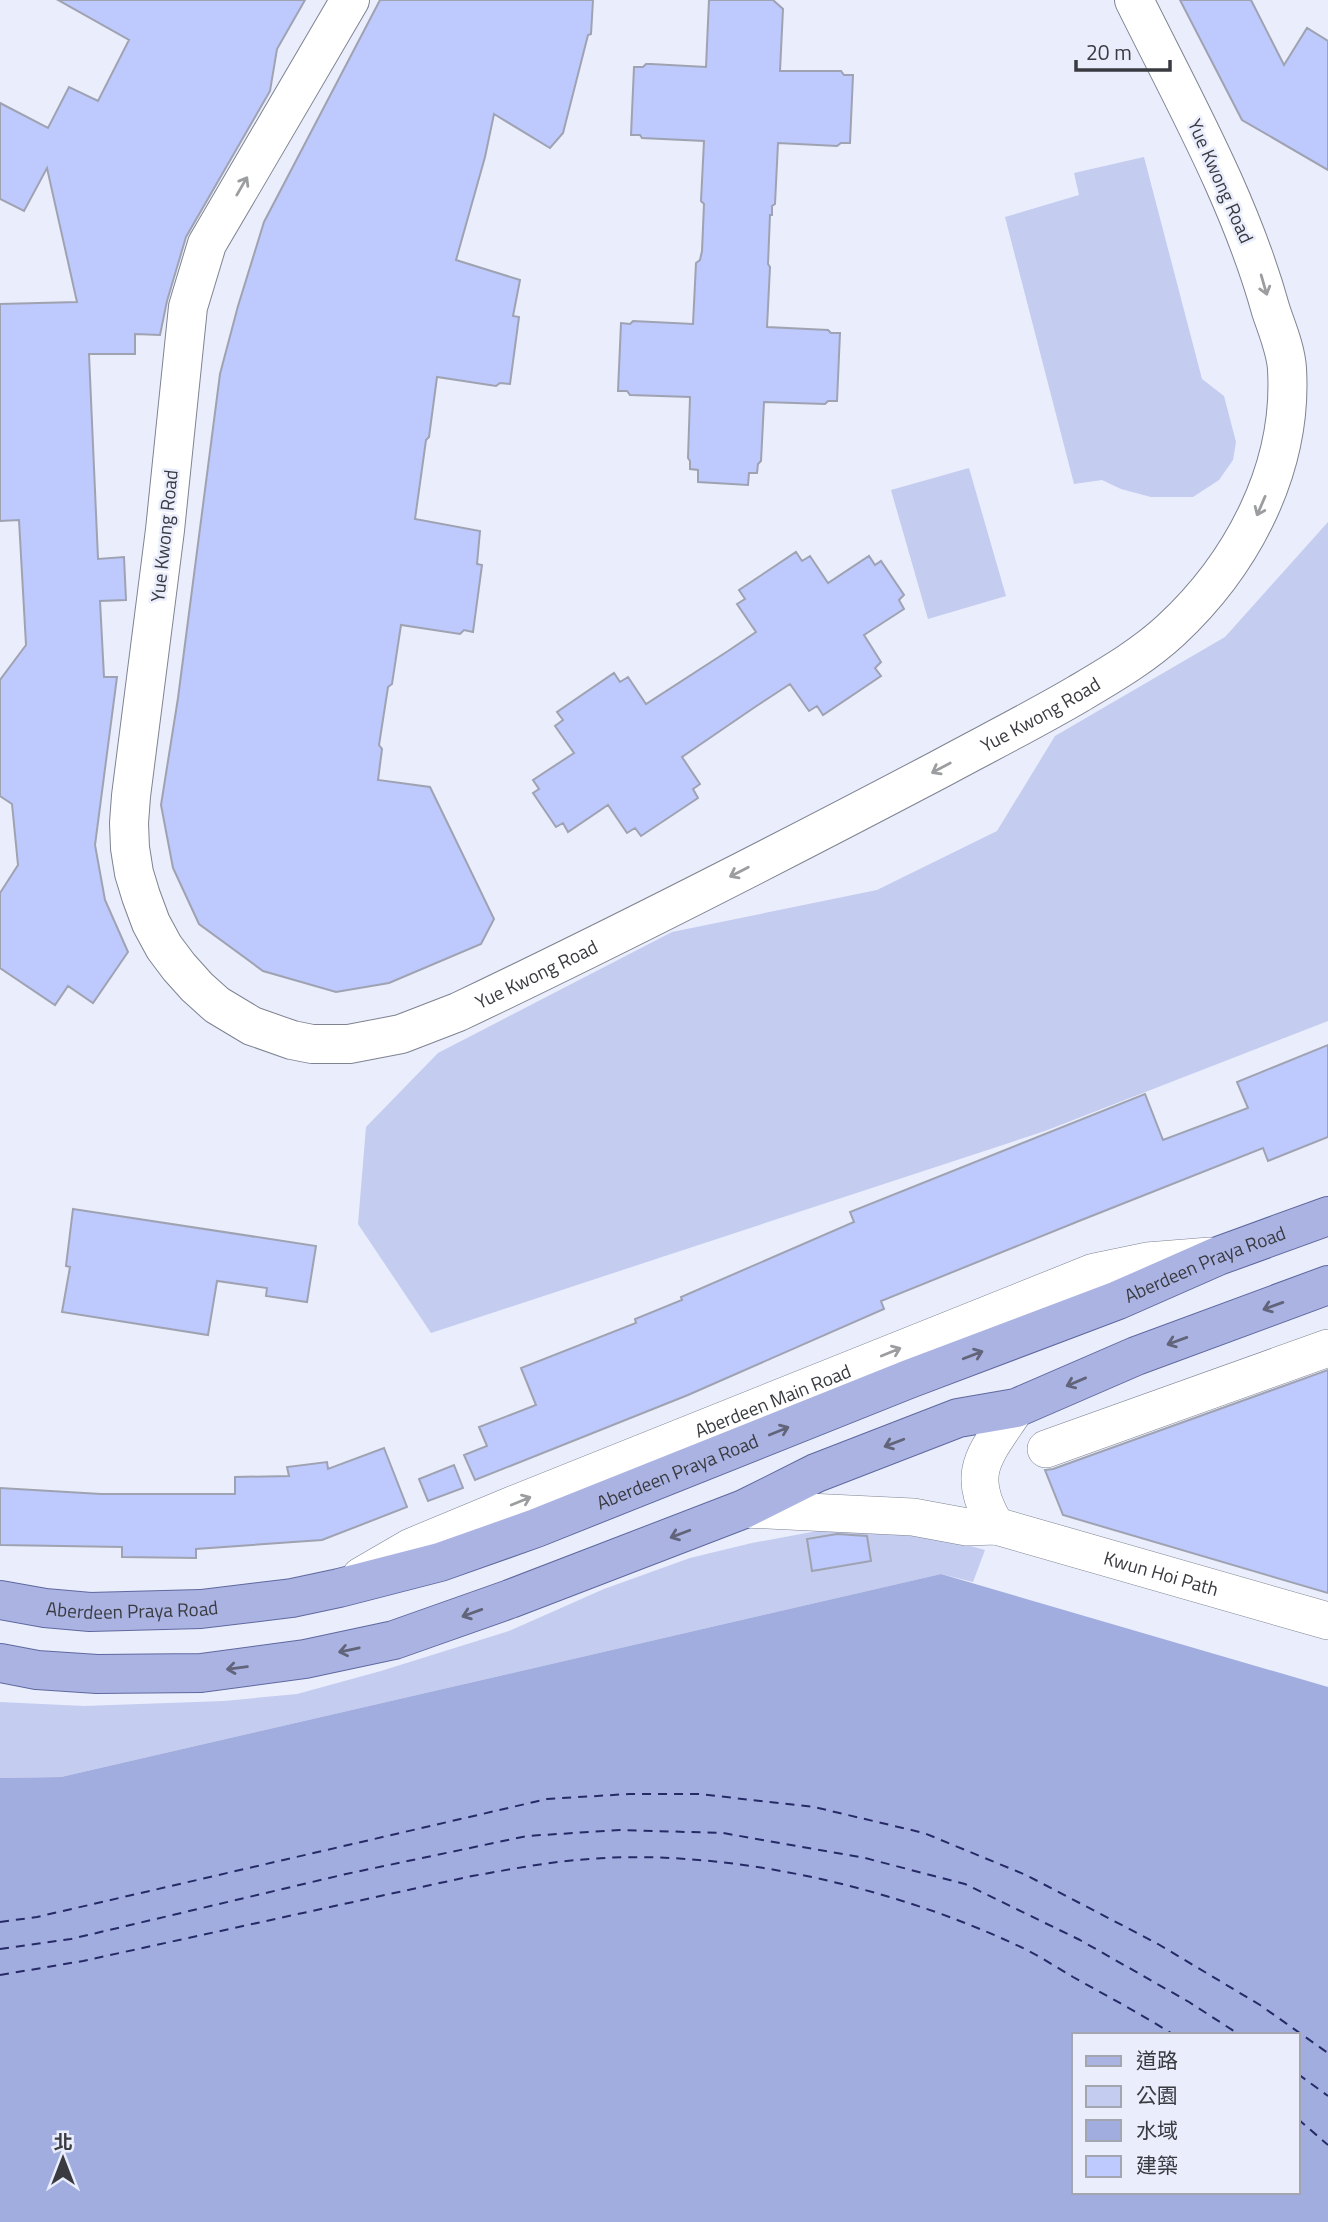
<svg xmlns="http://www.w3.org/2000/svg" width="1328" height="2222" font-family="'Titillium Web','Noto Sans TC',sans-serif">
  <rect width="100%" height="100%" fill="#e9edfc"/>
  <path fill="#c4ccef" d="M1144 157 1202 379 1224 396 1236 442 1233 460 1219 480 1193 497H1151L1121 489 1102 480 1074 484 1005 217 1079 195 1074 173Z
    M969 468 1006 596 928 619 891 490Z
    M1328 522V1021L1045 1131 431 1333 358 1224 366 1127 438 1053 672 932 877 890 997 831 1055 736 1225 637Z
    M844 1526 905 1528 985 1550 973 1582 941 1574 61 1777 0 1778V1702L84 1706 224 1701 297 1694 381 1671 509 1631 604 1589 690 1558 752 1543Z"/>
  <path fill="#a2addf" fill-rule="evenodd" d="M941 1574 1328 1687V2222H0V1778L61 1777ZM1074 2035H1298V2192H1074Z"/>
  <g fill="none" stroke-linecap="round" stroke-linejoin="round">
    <path stroke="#262b67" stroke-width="2" stroke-dasharray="9 7" stroke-linecap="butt" d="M0 1922 37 1917 547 1799 629 1794H699L814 1807 924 1833 1026 1875 1158 1944 1260 2005 1328 2053
      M0 1949 71 1939 346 1874 527 1836 620 1830 723 1833 865 1858 965 1884 1080 1940 1189 2002 1240 2035
      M0 1975 83 1961 472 1876C507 1870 542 1863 577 1860 715 1846 887 1885 1012 1943 1033 1952 1053 1965 1073 1977 1107 1996 1141 2014 1174 2035
      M1298 2074 1328 2096
      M1298 2119 1328 2145"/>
  </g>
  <path fill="#bec9fd" stroke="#9fa3b1" stroke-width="2" d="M58 0H305L277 49 270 91 186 237 167 301 160 335 135 334V354H89L98 559 124 557 126 600 100 601 104 677H117L95 845 105 900 128 952 93 1003 68 986 55 1005 0 968V893L18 865 12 804 0 796V680L26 645 19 520 0 521V304L77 302 47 168 24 211 0 199V103L48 128 69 87 98 101 129 40Z
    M380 0H593L591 34 588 35 563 133 550 148 494 114 485 157 456 260 520 280 513 316 519 317 510 384 500 383 496 386 437 377 429 437 426 440 415 519 480 531 477 564 482 565 473 632 464 630 460 634 401 625 392 684 388 687 379 745 382 749 378 780 430 787 494 919 481 944 389 983 336 992 263 971 199 924 173 868 161 805 178 698 220 374 238 306 264 222Z
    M709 0H773L783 9 780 71H841L844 75H853L850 143H841L837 146 778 143 775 204 772 206V215H770L768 264 770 267 767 327 828 330 831 333H840L837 401H828L825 404 764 402 761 461 758 464 757 473H749L748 485 698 482V470L690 469V461L688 458 690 397 630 395 627 391H618L621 323 630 324 633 321 693 324 696 263 700 260 702 251 704 204 701 201 704 141 642 138 640 135H631L634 67H643L646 64H651L706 67Z
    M1180 0H1251L1284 65 1307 28 1328 41V170L1242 120Z
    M796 552 802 561 810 556 828 583 869 556 875 565 881 561 904 595 899 600 904 609 864 635 881 662 875 668 881 676 823 715 817 706 809 711 790 684 755 707 682 757 700 784 693 789 698 798 641 836 635 828 627 833 608 805 568 832 563 823 556 827 533 793 539 789 533 780 574 753 555 726 563 720 557 712 614 673 620 682 628 677 646 704 728 651 756 632 737 604 745 599 739 590Z
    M1328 1045V1137L1268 1161 1263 1148 1079 1221 881 1301 884 1309 688 1395 475 1480 464 1455 487 1446 479 1427 536 1405 521 1368 636 1323 635 1319 682 1300 681 1297 854 1222 850 1212 1145 1094 1163 1140 1248 1108 1237 1082Z
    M73 1209 316 1246 307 1302 266 1296 267 1288 217 1281 208 1335 62 1312 70 1267 66 1266Z
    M1328 1370V1593L1063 1515 1045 1470 1053 1469Z
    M384 1448 407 1507 322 1540 196 1549V1558L122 1557V1547L0 1545V1488L101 1494H235V1477L289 1476 287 1467 327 1462 328 1469Z
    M454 1465 463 1488 428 1501 419 1479Z
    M837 1534 867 1536 871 1561 812 1571 807 1539Z"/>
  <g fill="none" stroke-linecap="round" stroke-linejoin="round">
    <defs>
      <g id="street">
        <path d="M1046 1449 1328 1348"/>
        <path id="s1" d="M744 1509 913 1517 967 1527 996 1526 1328 1621"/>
        <path d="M996 1526C963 1472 986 1454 1016 1408"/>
        <path id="s2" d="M361 1576 411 1547 512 1505 1094 1272 1147 1261 1210 1256"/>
      </g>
      <g id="secondary">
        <path id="s3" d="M350 0 207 244 188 307 165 530 131 796 129 823 130 848 134 873 141 896 151 923 164 947 179 967 197 987 217 1005 252 1026 292 1040 312 1044H349L401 1034 458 1012C620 935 780 853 938 770 984 745 1032 721 1078 694 1110 675 1143 656 1171 630 1242 564 1293 469 1287 369 1286 350 1277 329 1271 311 1241 202 1184 101 1134 0"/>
      </g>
      <g id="primary">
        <path id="s4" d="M0 1600 45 1608 90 1612 201 1609 292 1598 339 1588 440 1562 536 1528 909 1379 1118 1300 1218 1256 1328 1216"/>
        <path d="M0 1663 37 1670 97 1674 201 1673 305 1659 394 1640 510 1599 744 1509 816 1473 958 1418 1016 1408 1136 1356 1328 1285"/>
      </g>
    </defs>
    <use href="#street" stroke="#7f8390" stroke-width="38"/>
    <use href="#secondary" stroke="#7f8390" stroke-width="40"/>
    <use href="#primary" stroke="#5f689e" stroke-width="40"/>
    <use href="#street" stroke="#fff" stroke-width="37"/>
    <use href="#secondary" stroke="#fff" stroke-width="38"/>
    <use href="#primary" stroke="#abb3e3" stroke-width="38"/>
  </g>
  <defs><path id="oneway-shaft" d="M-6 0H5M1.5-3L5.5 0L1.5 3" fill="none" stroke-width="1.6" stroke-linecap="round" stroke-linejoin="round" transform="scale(1.75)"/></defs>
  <g stroke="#9c9da0">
    <use href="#oneway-shaft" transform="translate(242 186) rotate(-60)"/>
    <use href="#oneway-shaft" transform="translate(1264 285) rotate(74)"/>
    <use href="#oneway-shaft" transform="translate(1261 506) rotate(113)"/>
    <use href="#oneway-shaft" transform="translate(941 768) rotate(152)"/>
    <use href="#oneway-shaft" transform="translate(739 872) rotate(153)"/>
    <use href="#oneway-shaft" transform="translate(891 1352) rotate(-22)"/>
    <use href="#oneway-shaft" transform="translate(521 1501) rotate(-22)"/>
  </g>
  <g stroke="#62657a">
    <use href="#oneway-shaft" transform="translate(1273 1306) rotate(160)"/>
    <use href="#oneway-shaft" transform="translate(1177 1341) rotate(160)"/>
    <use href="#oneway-shaft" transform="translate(973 1355) rotate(-21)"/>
    <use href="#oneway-shaft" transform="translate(1076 1382) rotate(157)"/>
    <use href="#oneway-shaft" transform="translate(779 1431) rotate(-22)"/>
    <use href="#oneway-shaft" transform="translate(894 1443) rotate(159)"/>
    <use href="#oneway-shaft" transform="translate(680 1534) rotate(159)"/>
    <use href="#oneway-shaft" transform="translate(472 1613) rotate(160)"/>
    <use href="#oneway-shaft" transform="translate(349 1650) rotate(168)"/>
    <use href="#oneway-shaft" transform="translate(237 1668) rotate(173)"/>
  </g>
  <g text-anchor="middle" stroke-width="5" stroke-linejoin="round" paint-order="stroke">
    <g font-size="19" fill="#3a3b41" stroke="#e9edfc">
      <text transform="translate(1221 181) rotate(66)" y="7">Yue Kwong Road</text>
      <text transform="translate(164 536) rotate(-84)" y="7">Yue Kwong Road</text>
      <text dy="7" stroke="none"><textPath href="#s3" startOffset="1986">Yue Kwong Road</textPath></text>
      <text dy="7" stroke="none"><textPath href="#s3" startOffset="1419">Yue Kwong Road</textPath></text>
      <text dy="7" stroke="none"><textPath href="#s4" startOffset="1267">Aberdeen Praya Road</textPath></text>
      <text dy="7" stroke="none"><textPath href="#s2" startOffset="448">Aberdeen Main Road</textPath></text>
      <text dy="7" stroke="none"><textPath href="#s4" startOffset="700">Aberdeen Praya Road</textPath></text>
      <text dy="7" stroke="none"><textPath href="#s1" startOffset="425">Kwun Hoi Path</textPath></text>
      <text dy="7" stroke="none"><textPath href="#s4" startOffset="133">Aberdeen Praya Road</textPath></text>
    </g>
  </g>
  <rect x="1072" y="2033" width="228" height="161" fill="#e9edfc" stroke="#a3a6b1" stroke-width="2"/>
  <rect x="1086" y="2056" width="35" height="10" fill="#abb3e3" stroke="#a3a6b1" stroke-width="2"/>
  <text x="1136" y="2068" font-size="21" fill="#3a3b41">道路</text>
  <rect x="1086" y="2086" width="35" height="21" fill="#c4ccef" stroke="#a3a6b1" stroke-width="2"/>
  <text x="1136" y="2103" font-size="21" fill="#3a3b41">公園</text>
  <rect x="1086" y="2120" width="35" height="21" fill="#a2addf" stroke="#a3a6b1" stroke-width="2"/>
  <text x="1136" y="2138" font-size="21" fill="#3a3b41">水域</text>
  <rect x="1086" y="2156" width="35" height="21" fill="#bec9fd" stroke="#a3a6b1" stroke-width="2"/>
  <text x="1136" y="2173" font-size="21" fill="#3a3b41">建築</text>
  <g transform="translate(63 2159)" stroke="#e9edfc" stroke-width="5" paint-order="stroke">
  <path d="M0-5L12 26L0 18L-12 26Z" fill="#3a3b41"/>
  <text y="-10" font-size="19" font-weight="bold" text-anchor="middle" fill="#3a3b41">北</text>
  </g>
  <path d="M1076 60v10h94v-10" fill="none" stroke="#3a3b41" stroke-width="3.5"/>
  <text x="1086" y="60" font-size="21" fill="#3a3b41" stroke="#e9edfc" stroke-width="5" paint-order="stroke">20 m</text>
</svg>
